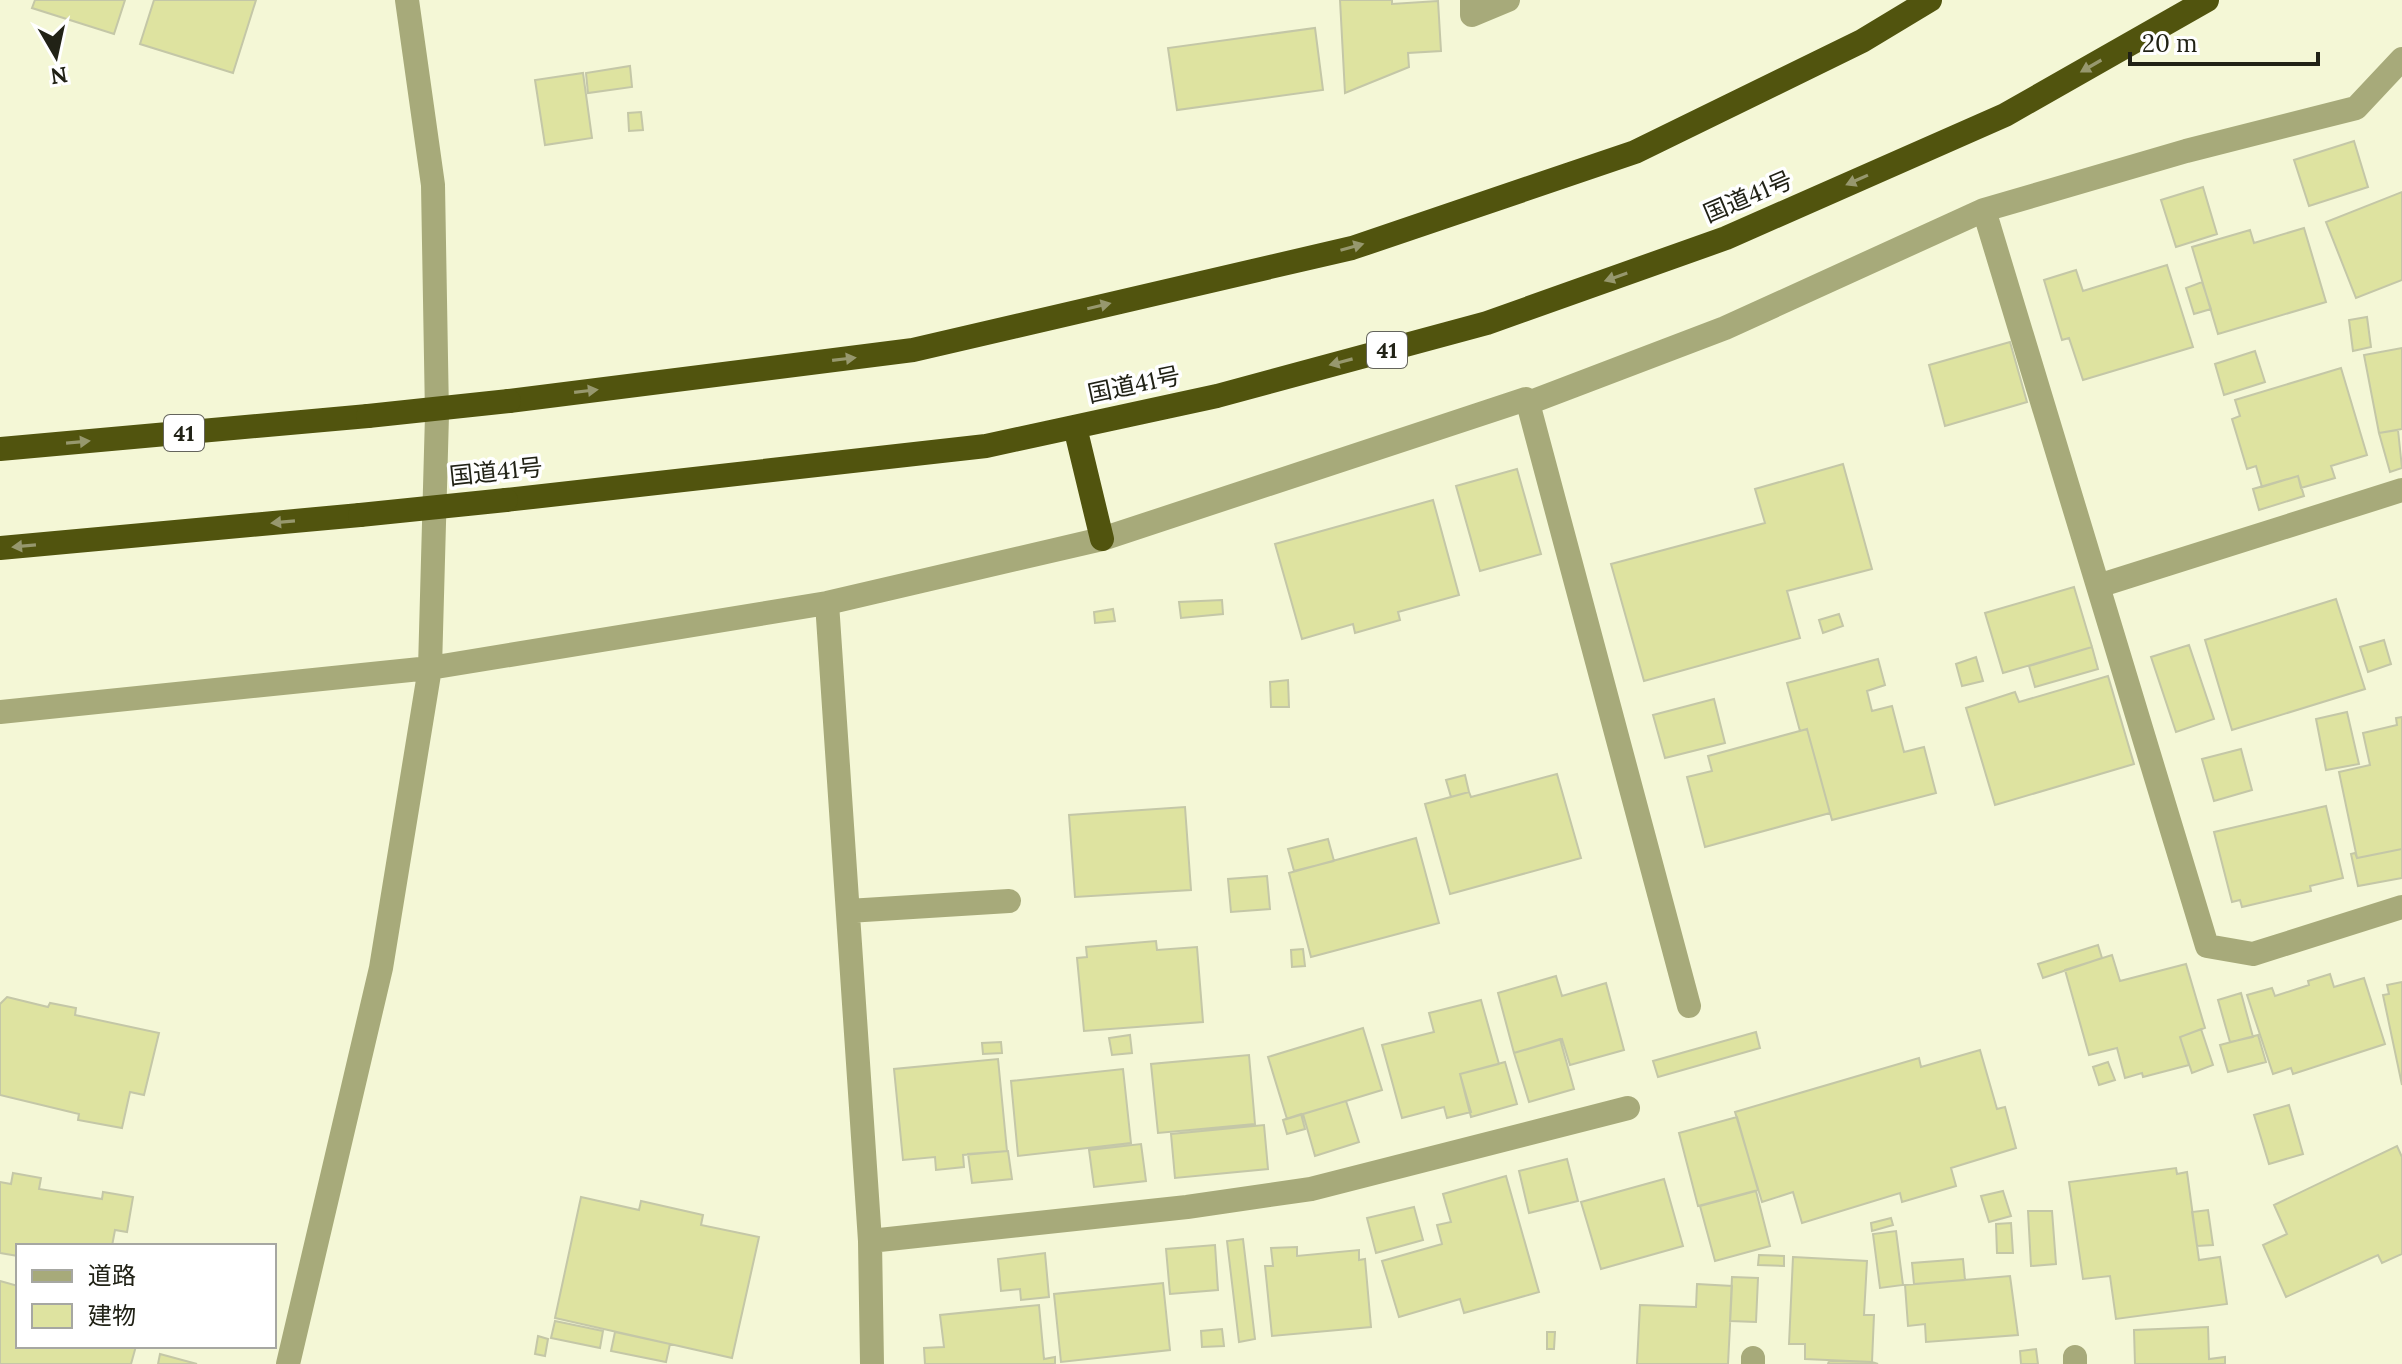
<svg xmlns="http://www.w3.org/2000/svg" width="2402" height="1364" font-family="Lora,'Noto Sans JP',serif">
  <rect width="100%" height="100%" fill="#f4f7d6"/>
  <path fill="#dee3a0" stroke="#c4c7a7" stroke-width="2" d="M35 0H125L114 34 32 8Z
    M154 0H256L233 73 140 44Z
    M1340 0H1392V4L1438 1 1441 51 1408 53 1409 67 1345 93Z
    M1315 28 1323 90 1177 110 1168 48Z
    M630 66 632 87 588 93 586 73Z
    M583 73 592 138 545 145 535 80Z
    M641 112 643 130 629 131 628 113Z
    M2354 141 2368 187 2309 206 2294 160Z
    M2203 187 2217 234 2176 247 2161 200Z
    M2402 192V280L2356 298 2326 222Z
    M2304 228 2326 302 2218 334 2192 247 2250 230 2254 243Z
    M2167 265 2193 347 2083 380 2069 338 2062 340 2044 280 2076 270 2083 291Z
    M2202 282 2211 309 2194 314 2186 288Z
    M2367 317 2371 347 2353 351 2349 320Z
    M2010 342 2027 402 1945 426 1929 365Z
    M2402 348V429L2379 433 2364 355Z
    M2255 351 2265 382 2224 395 2215 364Z
    M2341 368 2367 455 2331 466 2335 478 2301 488 2298 476 2262 487 2256 466 2247 469 2232 419 2240 416 2235 400Z
    M2398 430 2402 468 2390 472 2379 433Z
    M1843 464 1872 569 1787 591 1800 638 1644 681 1611 564 1765 523 1755 489Z
    M1517 469 1541 554 1480 571 1456 486Z
    M2298 476 2304 496 2259 510 2253 489Z
    M1433 500 1459 595 1398 612 1400 620 1355 633 1353 624 1302 639 1275 544Z
    M2074 587 2092 647 2003 673 1985 613Z
    M2336 599 2365 689 2232 730 2205 640Z
    M1222 600 1223 614 1181 618 1179 602Z
    M1113 609 1115 621 1095 623 1094 612Z
    M1839 614 1843 626 1823 633 1819 620Z
    M2384 640 2391 664 2368 672 2360 647Z
    M2189 645 2214 719 2176 732 2151 657Z
    M2092 647 2098 669 2035 687 2029 666Z
    M1976 657 1983 681 1962 686 1956 664Z
    M1878 659 1885 685 1867 691 1872 711 1892 706 1904 752 1924 747 1936 793 1832 820 1807 729 1800 731 1787 683Z
    M2108 676 2134 764 1995 805 1966 708 2015 692 2019 702Z
    M1288 680 1289 707H1271L1270 682Z
    M1714 699 1725 743 1665 758 1653 715Z
    M2347 712 2359 764 2326 770 2316 719Z
    M2402 717V849L2357 858 2339 772 2370 765 2363 733 2397 725 2396 718Z
    M1807 729 1830 813 1705 847 1687 777 1712 771 1708 756Z
    M2241 749 2252 790 2214 801 2202 759Z
    M1557 774 1581 858 1450 894 1425 804 1469 792 1471 797Z
    M1465 775 1469 792 1451 797 1446 780Z
    M2326 806 2343 878 2310 886 2311 891 2242 907 2240 900 2232 902 2214 832Z
    M1185 807 1191 890 1075 897 1069 815Z
    M1416 838 1439 923 1311 957 1289 873Z
    M1328 839 1334 861 1294 871 1288 849Z
    M2402 849V878L2358 886 2351 854 2355 853 2357 858Z
    M1267 876 1270 909 1231 912 1228 879Z
    M1156 941 1157 950 1197 947 1203 1022 1084 1031 1077 958 1087 957 1086 947Z
    M2098 945 2102 958 2043 978 2038 964Z
    M1303 949 1305 966 1292 967 1291 950Z
    M2112 955 2120 981 2186 964 2205 1028 2180 1037 2189 1065 2143 1077 2142 1073 2125 1078 2117 1048 2089 1055 2065 970Z
    M2330 974 2334 987 2364 978 2385 1044 2293 1074 2291 1068 2273 1074 2247 995 2272 988 2275 996 2309 985 2308 981Z
    M1556 976 1562 996 1606 983 1624 1050 1570 1065 1562 1039 1514 1053 1498 993Z
    M2402 982V1085L2383 995 2389 994 2387 985Z
    M2241 993 2253 1037 2230 1042 2218 1000Z
    M7 997 48 1007 50 1003 76 1008 75 1015 159 1033 144 1095 130 1092 122 1128 78 1120 79 1114 0 1095V1004Z
    M1481 1000 1499 1064 1460 1074 1471 1112 1447 1118 1444 1107 1402 1118 1382 1045 1434 1032 1429 1013Z
    M1363 1028 1382 1090 1287 1119 1268 1057Z
    M2201 1029 2213 1065 2192 1073 2180 1037Z
    M1756 1032 1760 1048 1658 1077 1653 1061Z
    M1130 1035 1132 1053 1112 1055 1109 1038Z
    M2258 1035 2266 1062 2228 1072 2220 1045Z
    M1560 1039 1574 1089 1529 1102 1514 1053Z
    M1001 1042 1002 1053 983 1054 982 1043Z
    M1980 1050 1997 1109 2005 1107 2016 1148 1951 1168 1956 1186 1902 1202 1900 1193 1802 1223 1793 1192 1762 1202 1735 1112 1919 1058 1921 1067Z
    M1249 1055 1255 1124 1158 1133 1151 1064Z
    M998 1059 1007 1151 963 1155 964 1167 936 1170 935 1157 903 1160 894 1069Z
    M1505 1062 1517 1104 1471 1117 1460 1074Z
    M2108 1062 2115 1080 2099 1085 2093 1067Z
    M1123 1069 1131 1143 1018 1156 1011 1081Z
    M1346 1101 1359 1142 1315 1156 1303 1114Z
    M2289 1105 2303 1154 2269 1164 2254 1115Z
    M1301 1114 1305 1129 1287 1134 1283 1120Z
    M1737 1117 1758 1190 1698 1206 1679 1133Z
    M1264 1125 1268 1169 1175 1178 1171 1134Z
    M1141 1144 1146 1181 1094 1187 1089 1150Z
    M2397 1146 2402 1157V1254L2382 1263 2378 1255 2286 1297 2263 1245 2287 1234 2274 1205Z
    M1008 1151 1012 1179 972 1183 968 1154Z
    M1567 1159 1578 1201 1529 1213 1519 1171Z
    M2176 1168 2177 1174 2187 1172 2199 1260 2220 1257 2227 1304 2116 1319 2110 1276 2083 1279 2069 1182Z
    M13 1173 41 1178 39 1189 102 1199 103 1192 133 1197 127 1232 115 1230 112 1246H18V1256L0 1253V1182L11 1184Z
    M1506 1176 1539 1292 1464 1313 1460 1299 1399 1317 1382 1261 1442 1244 1437 1225 1451 1222 1443 1194Z
    M1664 1179 1683 1246 1601 1269 1581 1202Z
    M1756 1191 1770 1246 1715 1261 1700 1206Z
    M2003 1191 2011 1216 1989 1222 1981 1196Z
    M581 1197 639 1210 641 1201 703 1215 701 1225 759 1237 732 1358 555 1318Z
    M1414 1207 1423 1240 1376 1253 1367 1218Z
    M2208 1210 2213 1245 2197 1246 2192 1212Z
    M2028 1211H2052L2056 1264 2031 1266Z
    M1891 1218 1893 1225 1872 1231 1871 1223Z
    M2011 1223 2013 1253H1997L1996 1224Z
    M1896 1231 1903 1285 1880 1288 1873 1234Z
    M1243 1239 1255 1339 1239 1342 1227 1241Z
    M1215 1245 1218 1290 1170 1294 1166 1249Z
    M1297 1247V1256L1359 1250V1260L1365 1259 1371 1327 1272 1336 1265 1266H1273L1271 1248Z
    M1045 1253 1049 1297 1021 1300 1020 1289 1001 1291 998 1259Z
    M1759 1255 1784 1256V1266L1758 1265Z
    M1793 1257 1867 1261 1864 1315H1874L1872 1362 1805 1359V1344H1789Z
    M1963 1259 1965 1280 1914 1284 1912 1263Z
    M2010 1276 2018 1335 1926 1342 1925 1324 1908 1326 1905 1285Z
    M1732 1277 1758 1278 1756 1322 1730 1321Z
    M0 1281 18 1286V1346H136L131 1364H0Z
    M1163 1283 1170 1350 1061 1362 1054 1294Z
    M1697 1284 1732 1286 1728 1364H1637L1640 1305 1696 1307Z
    M1039 1305 1044 1359 1055 1357V1364H925L924 1348 944 1347 940 1315Z
    M555 1321 603 1331 600 1348 551 1338Z
    M2208 1327 2209 1359 2225 1357V1364H2135L2134 1330Z
    M1222 1329 1224 1346 1202 1347 1201 1331Z
    M615 1332 670 1344 666 1362 611 1351Z
    M1547 1332H1555L1554 1349H1547Z
    M538 1336 548 1339 545 1356 535 1354Z
    M2036 1349 2038 1364H2021L2020 1351Z
    M160 1354 197 1364H158Z
    M1829 1361 1872 1362 1878 1364H1828Z"/>
  <g fill="none" stroke-linecap="round" stroke-linejoin="round">
    <path stroke="#a7aa7a" stroke-width="24" d="M1472 0V15L1508 0
      M1984 210 2207 946 2253 954 2402 907
      M1528 403 1689 1006
      M2098 586 2402 490
      M827 603 870 1241 872 1364
      M0 712 430 668 827 603 1102 539 1526 399 1528 403 1725 328 1984 210 2186 151 2356 108 2402 59
      M848 911 1009 901
      M870 1241 1187 1207 1311 1189 1628 1108
      M2075 1357V1364
      M1753 1358V1364
      M288 1364 381 968 430 668 437 415 433 185 407 0"/>
    <path stroke="#51540e" stroke-width="24" d="M509 401 913 350 1352 248 1635 152 1862 41 1930 0
      M1075 427 1102 539
      M0 449 368 416
      M506 500 986 446 1217 396 1487 323 1726 238 2005 115 2207 0
      M0 548 360 515"/>
    <path stroke="#51540e" stroke-width="24" d="M368 416 509 401
      M360 515 506 500"/>
  </g>
  <defs><path id="oneway-solid" d="M-6-.8H1V-3.2L6.5 0L1 3.2V.8H-6Z" transform="scale(2)"/></defs>
  <g fill="#97986e">
    <use href="#oneway-solid" transform="translate(2091 66) rotate(150)"/>
    <use href="#oneway-solid" transform="translate(1857 180) rotate(156)"/>
    <use href="#oneway-solid" transform="translate(1352 247) rotate(-16)"/>
    <use href="#oneway-solid" transform="translate(1616 277) rotate(161)"/>
    <use href="#oneway-solid" transform="translate(1099 306) rotate(-13)"/>
    <use href="#oneway-solid" transform="translate(844 359) rotate(-7)"/>
    <use href="#oneway-solid" transform="translate(1341 362) rotate(165)"/>
    <use href="#oneway-solid" transform="translate(586 391) rotate(-7)"/>
    <use href="#oneway-solid" transform="translate(78 442) rotate(-5)"/>
    <use href="#oneway-solid" transform="translate(283 522) rotate(175)"/>
    <use href="#oneway-solid" transform="translate(24 546) rotate(175)"/>
  </g>
  <g text-anchor="middle" stroke-width="7" stroke-linejoin="round" paint-order="stroke">
    <g fill="#fff" stroke="#64645c" stroke-width="2">
      <rect x="1367" y="332" width="40" height="36" rx="6"/>
      <rect x="164" y="415" width="40" height="36" rx="6"/>
    </g>
    <g font-size="22" font-weight="bold" fill="#212216">
      <text x="1387" y="358">41</text>
      <text x="184" y="441">41</text>
    </g>
    <g font-size="24" fill="#212216" stroke="#fff">
      <text transform="translate(1748 197) rotate(-23)" y="8">国道41号</text>
      <text transform="translate(1134 385) rotate(-12)" y="8">国道41号</text>
      <text transform="translate(496 472) rotate(-6)" y="8">国道41号</text>
    </g>
  </g>
  <rect x="16" y="1244" width="260" height="104" fill="#ffffff" stroke="#a6a7a2" stroke-width="2"/>
  <rect x="32" y="1270" width="40" height="12" fill="#a7aa7a" stroke="#a6a7a2" stroke-width="2"/>
  <text x="88" y="1284" font-size="24" fill="#212216">道路</text>
  <rect x="32" y="1304" width="40" height="24" fill="#dee3a0" stroke="#a6a7a2" stroke-width="2"/>
  <text x="88" y="1324" font-size="24" fill="#212216">建物</text>
  <g transform="translate(56 56) rotate(171)" stroke="#ffffff" stroke-width="6" paint-order="stroke">
  <path d="M0-6L14 30L0 20L-14 30Z" fill="#212216"/>
  <text y="-12" font-size="22" font-weight="bold" text-anchor="middle" fill="#212216">N</text>
  </g>
  <path d="M2130 52v12h188v-12" fill="none" stroke="#212216" stroke-width="4"/>
  <text x="2142" y="52" font-size="24" fill="#212216" stroke="#ffffff" stroke-width="6" paint-order="stroke">20 m</text>
</svg>
